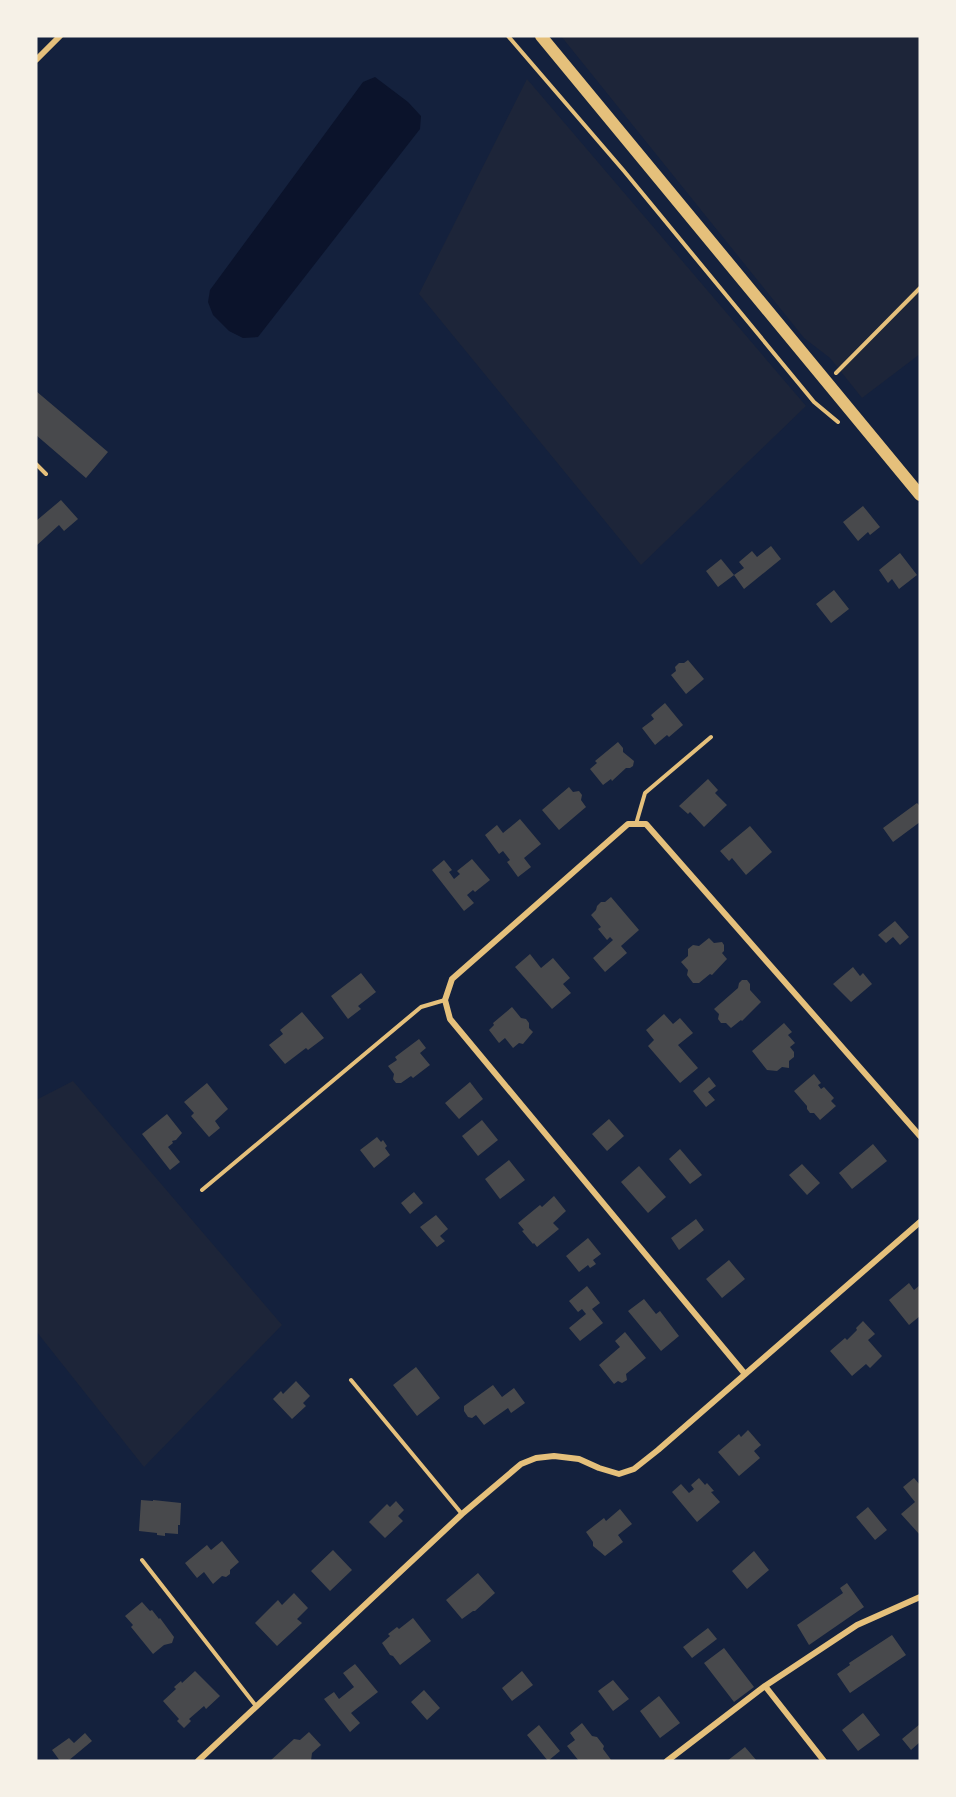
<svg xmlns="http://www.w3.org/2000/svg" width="956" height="1797" font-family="'IBM Plex Sans',sans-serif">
  <rect width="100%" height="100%" fill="#14213d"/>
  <path fill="#1d2539" d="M561 36H920V354L862 398 830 358 804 338Z
    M527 79 806 406 641 565 419 294Z
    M73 1081 282 1325 144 1467 36 1331V1100Z"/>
  <path fill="#0b132b" d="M375 77 408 102 421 116 420 129 258 337 243 338 229 331 213 315 208 302 210 290 363 82Z"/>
  <path fill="#48494c" d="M36 391 108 452 86 478 36 435Z
    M61 500 78 519 64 531 59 525 36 546V521Z
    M863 506 880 527 870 535 868 532 858 541 843 522Z
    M771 546 781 559 744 589 734 575 744 568 739 562 752 551 757 557Z
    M900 553 917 575 899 589 892 579 888 583 879 570Z
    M721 559 734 575 718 587 706 571Z
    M834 590 849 609 831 623 816 604Z
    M688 660 704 679 686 694 671 675 676 671 675 667 679 663H684Z
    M665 703 683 725 669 737 667 735 655 745 642 728 654 719 651 715Z
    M618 742 623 748V752L634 761 633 766 630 768H626L612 781 611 779 603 785 590 769 597 763 595 761Z
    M708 779 718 790 715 793 727 805 704 827 690 812 688 814 679 806Z
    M569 787 573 792 579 791 582 795 581 800 586 807 559 830 542 810Z
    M917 803 920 806V822L893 842 883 828Z
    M520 819 541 844 524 858 531 867 518 877 507 862 510 860 503 851 499 854 485 835 497 825 503 833Z
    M750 826 772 852 746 875 732 858 729 861 720 851Z
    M472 859 490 880 475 892 473 890 467 895 474 903 464 911 432 870 444 860 452 870 449 872 454 879 460 874 457 871Z
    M611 897 639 930 621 946 627 953 605 972 593 958 613 940 610 937 607 940 598 929 601 927 591 915 596 910 597 906 601 902H605Z
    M895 921 909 937 900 945 893 937 886 943 878 935Z
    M709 938 714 943 722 942 724 945V951L722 953 727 959 712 975 710 974 699 983H693L687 975 688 970 681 962 688 956V949L693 945 699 946Z
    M530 954 541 968 553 958 570 978 563 984 571 993 552 1009 515 967Z
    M853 967 860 976 863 973 872 984 851 1002 833 984Z
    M361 973 376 992 358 1006 361 1009 348 1019 331 996Z
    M742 980H747L750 984V990L761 1002 742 1021 741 1020 731 1028 726 1023H721L718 1019 719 1014 714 1009 738 988 739 983Z
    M512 1007 521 1018 526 1019 529 1023V1028L533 1032 523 1044 519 1043 513 1048 505 1038 499 1043 489 1030 494 1025 493 1023Z
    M302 1012 324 1038 308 1050 306 1048 285 1064 269 1045 283 1034 280 1030Z
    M664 1014 673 1024 680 1018 693 1033 678 1045 698 1068 680 1083 648 1046 654 1040 646 1030Z
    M784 1023 792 1032 788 1035 795 1043 790 1047 794 1052V1057L789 1061V1068L782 1067 777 1071 767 1070 752 1051Z
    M419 1039 426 1048 420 1053 430 1065 413 1078 411 1076 401 1083H396L393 1079 394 1074 388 1066 397 1060 395 1057Z
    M814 1074 821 1083 818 1085 821 1089 824 1087 834 1098 831 1101 836 1106 820 1120 814 1113H810L807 1109V1106L794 1091Z
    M709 1077 716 1086 708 1092 715 1100 706 1107 693 1091Z
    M470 1082 483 1099 459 1119 445 1103Z
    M207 1083 228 1109 215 1121 220 1128 209 1137 191 1116 194 1113 184 1102Z
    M167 1114 182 1133 176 1140 172 1141 173 1143 168 1147 180 1162 170 1170 142 1134Z
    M609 1119 624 1136 607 1151 592 1134Z
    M482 1120 498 1140 478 1156 462 1136Z
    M377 1137 381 1142 383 1140 387 1146 385 1148 390 1155 374 1168 360 1150Z
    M873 1144 887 1161 852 1189 839 1173Z
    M680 1149 702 1175 690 1184 669 1159Z
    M509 1160 525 1180 500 1199 485 1179Z
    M802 1164 820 1183 807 1195 789 1175Z
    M639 1166 666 1197 648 1213 621 1182Z
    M414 1192 423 1203 410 1214 401 1203Z
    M554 1196 566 1211 553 1223 559 1229 537 1247 534 1243 533 1244 522 1231 524 1230 518 1223 540 1205 542 1207Z
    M436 1215 448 1229 440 1236 445 1241 437 1247 420 1227Z
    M696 1219 704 1230 679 1250 671 1238Z
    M588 1238 601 1254 593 1260 596 1264 590 1268 588 1265 579 1272 566 1256Z
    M729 1260 745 1279 722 1298 706 1279Z
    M909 1283 914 1290 920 1285V1312L919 1313 920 1316 909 1325 889 1300Z
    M587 1286 600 1303 592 1309 603 1323 580 1341 569 1328 586 1314 582 1309 578 1312 569 1301Z
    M644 1299 656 1314 660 1311 679 1336 661 1351 628 1311Z
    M863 1321 875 1334 868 1340 882 1356 870 1368 866 1364 852 1376 830 1351 845 1338 847 1340 857 1330 856 1328Z
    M625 1332 646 1358 626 1374 627 1380 622 1383 618 1381 614 1384 599 1365 620 1347 615 1341Z
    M416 1367 440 1398 417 1416 393 1385Z
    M296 1381 310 1396 303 1403 306 1406 292 1419 273 1399 281 1391 283 1394Z
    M493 1385 502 1397 514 1388 525 1403 511 1413 508 1408 484 1425 476 1415 472 1418 468 1417 464 1411V1406Z
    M748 1430 761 1445 754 1451 760 1458 739 1476 718 1452 739 1434 741 1437Z
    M699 1478 705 1485 707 1483 714 1491 711 1492 720 1502 697 1522 672 1492 681 1484 689 1493 694 1489 691 1485Z
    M914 1478 920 1485V1535L901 1514 915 1502 903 1487Z
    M141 1500 153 1501V1500L181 1503 180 1525H178V1534L165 1533V1536L157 1535V1533L139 1531Z
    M396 1501 404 1510 398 1516 403 1521 385 1538 369 1522 387 1504 390 1507Z
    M868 1507 887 1530 875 1540 856 1517Z
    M620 1509 632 1524 618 1535 623 1542 605 1556 593 1546V1542L586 1532 604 1518 606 1521Z
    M222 1541 239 1562 230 1570V1574L226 1577 222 1576 213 1584 204 1572 197 1578 185 1563 207 1545 211 1550Z
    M333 1550 352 1570 330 1591 311 1571Z
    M754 1551 769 1570 747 1589 732 1571Z
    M478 1573 495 1593 475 1611H473L462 1619 446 1600Z
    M847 1583 864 1607 809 1645 797 1625 843 1593 840 1588Z
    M294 1593 308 1608 297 1619 302 1623 277 1646 255 1623 278 1600 282 1605Z
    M142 1602 150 1611 152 1610 159 1619 160 1618 174 1637 172 1643 164 1645 153 1654 131 1627 133 1625 125 1616Z
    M413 1618 431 1641 400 1665 393 1656 390 1655 382 1643 390 1636 388 1634 397 1627 399 1629Z
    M708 1628 717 1639 692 1658 683 1647Z
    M892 1635 906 1655 850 1693 837 1674 850 1665 849 1663Z
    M724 1648 754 1687 734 1702 704 1663Z
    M355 1664 378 1692 351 1713 360 1723 350 1732 324 1699 334 1692 339 1699 354 1687 343 1673Z
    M195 1671 220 1696 206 1709 204 1706 189 1719 191 1721 184 1728 177 1721 179 1719 163 1701 176 1689 174 1687 181 1681 182 1683Z
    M522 1671 533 1685 512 1701 502 1688Z
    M613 1680 629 1699 613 1711 598 1691Z
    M424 1690 440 1708 427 1720 411 1702Z
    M659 1696 680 1723 660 1738 640 1711Z
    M863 1713 880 1735 858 1751 842 1730Z
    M582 1723 592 1736 597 1737 604 1746 603 1749 612 1761H579L567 1746 575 1740 570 1733Z
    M920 1724V1742L911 1750 902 1739Z
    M539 1725 560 1751 548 1761 527 1735Z
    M309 1732 321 1745 312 1753 311 1761H270L294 1739 300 1740Z
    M85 1733 92 1741 68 1761H60L52 1750 69 1738 74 1743Z
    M745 1747 757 1761H727Z"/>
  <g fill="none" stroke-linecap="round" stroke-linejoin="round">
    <path stroke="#e5c07b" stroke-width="4" d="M508 36 624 171 814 402 838 422
      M836 373 920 288"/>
    <path stroke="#e5c07b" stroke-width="4" d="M36 464 46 474
      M636 824 645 793 711 737
      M202 1190 421 1007 445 1000
      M351 1380 462 1514
      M142 1560 256 1706"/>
    <path stroke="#e5c07b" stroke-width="6" d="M36 60 60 36
      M745 1374 450 1019 445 1000 452 979 628 824H646L920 1136
      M765 1686 824 1761
      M198 1761 462 1514 521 1464 536 1458 554 1456 579 1459 599 1468 619 1474 634 1469 658 1450 920 1222
      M667 1761 765 1686 857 1625 920 1597"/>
    <path stroke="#e5c07b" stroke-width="12" d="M541 36 920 495"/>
  </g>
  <rect width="956" height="1797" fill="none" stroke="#f6f1e7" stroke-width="75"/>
</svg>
